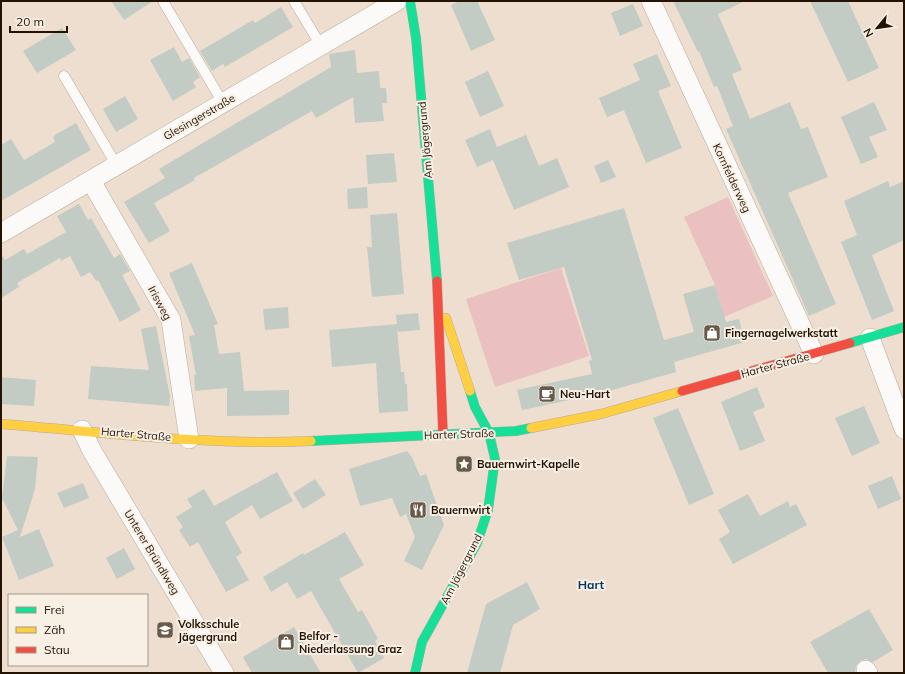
<svg xmlns="http://www.w3.org/2000/svg" width="905" height="674" font-family="Mulish,sans-serif">
  <rect width="100%" height="100%" fill="#eddecf"/>
  <path fill="#eac0c0" d="M728 197 773 296 724 317 715 285 684 217Z
    M561 268 589 356 495 387 466 299Z"/>
  <path fill="#c3ccc4" d="M111 1H153L124 20Z
    M460 1H477L495 40 471 51 451 5Z
    M673 1H745L718 14 742 70 732 74 750 119 790 102 801 129 808 127 828 177 788 193 836 304 809 316 726 129 733 126 717 86 714 87 699 51 698 52Z
    M810 1H848L879 68 848 82Z
    M633 4 643 26 620 36 611 13Z
    M281 7 293 27 225 67 223 64 212 71 200 51 253 20 255 23Z
    M62 28 76 50 37 73 23 51Z
    M174 47 182 62 189 58 200 77 193 82 196 87 173 101 150 60Z
    M355 50 357 73 379 71 380 88H386L387 103H382L384 121 355 123 353 97 316 118 312 111 194 178 195 180 154 203 170 231 149 243 124 202 165 178 159 169 331 67 329 54Z
    M657 54 671 86 658 91 682 148 646 163 624 110 607 117 599 98 640 80 633 64Z
    M488 71 504 106 480 117 465 82Z
    M125 96 138 119 116 132 103 109Z
    M874 102 887 130 869 137 878 157 861 164 841 117Z
    M76 123 91 150 1 201V145L11 139 24 160 55 142 53 138 55 135Z
    M490 129 497 147 526 135 539 166 557 158 569 187 514 210 493 160 477 167 465 140Z
    M394 153 397 182 368 184 366 155Z
    M608 160 616 177 601 183 594 166Z
    M888 181 890 187 904 181V240L872 255 894 311 872 320 841 242 857 235 844 201Z
    M367 187 368 208 348 209 347 189Z
    M79 204 88 220 91 218 114 258 120 254 130 271 122 275 141 310 120 322 98 280 96 281 90 272 81 277 70 256 61 261 60 258 17 283 19 287 1 298V254L5 260 24 249 27 254 66 232 57 216Z
    M624 208 664 340 694 332 683 294 715 285 726 322 739 319 745 342 674 362 676 372 598 394 522 410 517 390 592 374 589 361 592 360 564 267 519 280 507 243Z
    M397 213 404 294 372 297 367 247H372L370 215Z
    M192 263 218 324 214 325 219 354 240 352 244 391 289 390V415L227 416V388L195 391 194 375H196L189 336 195 335 169 273Z
    M288 307 289 328 265 330 263 309Z
    M418 313 420 330 398 332 397 329 401 372H404L405 384H407L408 411 379 413 376 363 332 367 329 330 397 324 396 315Z
    M156 326 170 396 169 406 88 399 91 366 149 370 141 329Z
    M1 377 36 380 34 406 1 404Z
    M757 387 765 407 753 412 765 441 740 451 721 402Z
    M864 406 880 443 852 456 835 418Z
    M678 408 714 494 689 505 653 418Z
    M407 451 412 457 420 476 426 474 444 525 422 570 404 561 415 537 406 514 400 517 392 498 360 506 349 469Z
    M7 456 38 457 35 489 20 537 39 529 54 566 19 580 2 537 18 530 2 498Z
    M277 472 293 501 260 519 252 505 225 522 242 553 236 557 249 580 226 592 198 542 190 547 179 530 183 527 176 517 192 507 187 499 204 489 214 506Z
    M892 476 901 499 878 509 868 486Z
    M315 479 326 495 303 509 293 493Z
    M83 483 89 498 64 508 57 493Z
    M748 494 760 516 788 501 790 507 796 504 807 525 733 564 719 539 730 532 718 510Z
    M345 532 364 565 339 579 358 612 362 610 378 639 375 641 384 658 358 673 311 591 297 599 287 582 271 592 263 577 303 553 304 555Z
    M124 548 135 569 117 579 106 558Z
    M527 582 540 609 513 625 500 673H467L486 604Z
    M869 609 893 650 873 662 866 659 860 661 856 666 855 672 853 673H828L810 642Z
    M294 627 321 673H252L243 657Z"/>
  <g fill="none" stroke-linecap="round" stroke-linejoin="round">
    <defs>
      <path id="lane" d="M294 1 321 46
        M164 3 223 103
        M64 76 117 166"/>
      <path id="street" d="M651 1 814 354
        M91 181 171 320 189 439
        M1 233 397 1
        M870 338 904 429
        M82 430 92 451 224 673
        M866 670 868 673"/>
      <path id="fast" d="M410 1 416 38 437 281
        M850 343 904 327
        M311 441 516 431 531 428
        M415 673 422 642 477 543 488 510 495 459 489 433 475 407 470 391"/>
      <path id="slow" d="M446 318 470 391
        M1 424C104 432 208 446 311 441
        M531 428 601 414 682 391"/>
      <path id="jam" d="M437 281 443 434
        M682 391 850 343"/>
    </defs>
    <use href="#lane" stroke="#b8aa9a" stroke-width="11"/>
    <use href="#street" stroke="#b8aa9a" stroke-width="20"/>
    <use href="#fast" stroke="#b8aa9a" stroke-width="10"/>
    <use href="#slow" stroke="#b8aa9a" stroke-width="10"/>
    <use href="#jam" stroke="#b8aa9a" stroke-width="10"/>
    <use href="#lane" stroke="#fcfaf8" stroke-width="10"/>
    <use href="#street" stroke="#fcfaf8" stroke-width="19"/>
    <use href="#fast" stroke="#16e098" stroke-width="9"/>
    <use href="#slow" stroke="#ffcf43" stroke-width="9"/>
    <use href="#jam" stroke="#f24e42" stroke-width="9"/>
  </g>
  <defs>
    <symbol id="shop-square" viewBox="-11 -11 22 22"><rect x="-9" y="-9" width="18" height="18" rx="4" fill="#6a5a4a" stroke="#f8efe5"/><path d="M-5-2.5h2.3a2.7 3.5 0 0 1 5.4 0H5L5.5 6h-11ZM-1.5-2.5h3a1.5 2.3 0 0 0-3 0Z" fill="#fff"/></symbol>
    <symbol id="cafe-square" viewBox="-11 -11 22 22"><rect x="-9" y="-9" width="18" height="18" rx="4" fill="#6a5a4a" stroke="#f8efe5"/><path d="M-5.5-4.5H6V0H3Q3 3.5 0 3.5H-2.5Q-5.5 3.5-5.5 0ZM3-3.2v2h1.7v-2ZM-6 4.5H4V6H-6Z" fill="#fff"/></symbol>
    <symbol id="sight-square" viewBox="-11 -11 22 22"><rect x="-9" y="-9" width="18" height="18" rx="4" fill="#6a5a4a" stroke="#f8efe5"/><path d="M0-6L1.8-2.2L6-1.7L2.9 1.2L3.7 5.4L0 3.3L-3.7 5.4L-2.9 1.2L-6-1.7L-1.8-2.2Z" fill="#fff"/></symbol>
    <symbol id="restaurant-square" viewBox="-11 -11 22 22"><rect x="-9" y="-9" width="18" height="18" rx="4" fill="#6a5a4a" stroke="#f8efe5"/><path d="M-5-6h1v4h1v-4h1v4h1v-4h1v5L-1.5 .5V6h-2V.5L-5-1ZM5-6V6H3V1.5H1.5Q1.5-4 5-6Z" fill="#fff"/></symbol>
    <symbol id="school-square" viewBox="-11 -11 22 22"><rect x="-9" y="-9" width="18" height="18" rx="4" fill="#6a5a4a" stroke="#f8efe5"/><path d="M0-5L7-2L0 1L-7-2ZM-4 1L0 2.5L4 1V4Q0 6-4 4Z" fill="#fff"/></symbol>
  </defs>
  <g fill-rule="evenodd">
    <use href="#shop-square" x="702" y="323" width="20" height="20"/>
    <use href="#cafe-square" x="537" y="384" width="20" height="20"/>
    <use href="#sight-square" x="454" y="454" width="20" height="20"/>
    <use href="#restaurant-square" x="408" y="500" width="20" height="20"/>
    <use href="#school-square" x="155" y="620" width="20" height="20"/>
    <use href="#shop-square" x="276" y="632" width="20" height="20"/>
  </g>
  <g text-anchor="middle" stroke-width="4" stroke-linejoin="round" paint-order="stroke">
    <g font-size="11" fill="#241302" stroke="#f8efe5">
      <text transform="translate(199 117) rotate(-30)" y="4">Glesingerstraße</text>
      <text transform="translate(425 140) rotate(-95)" y="4">Am Jägergrund</text>
      <text transform="translate(732 178) rotate(65)" y="4">Kornfelderweg</text>
      <text transform="translate(160 303) rotate(62)" y="4">Irisweg</text>
      <text transform="translate(775 365) rotate(-15)" y="4">Harter Straße</text>
      <text transform="translate(136 434) rotate(5)" y="4">Harter Straße</text>
      <text transform="translate(459 434) rotate(-2)" y="4">Harter Straße</text>
      <text transform="translate(152 552) rotate(59)" y="4">Unterer Bründlweg</text>
      <text transform="translate(461 569) rotate(-63)" y="4">Am Jägergrund</text>
    </g>
    <g font-size="11" font-weight="bold" fill="#241302" stroke="#f8efe5" text-anchor="start">
      <text x="725" y="337">Fingernagelwerkstatt</text>
      <text x="560" y="398">Neu-Hart</text>
      <text x="477" y="468">Bauernwirt-Kapelle</text>
      <text x="431" y="514">Bauernwirt</text>
      <text x="178" y="628">Volksschule<tspan x="178" dy="13">Jägergrund</tspan></text>
      <text x="299" y="640">Belfor -<tspan x="299" dy="13">Niederlassung Graz</tspan></text>
    </g>
    <g font-size="12" font-weight="bold" fill="#06365a" stroke="#f8efe5">
      <text x="591" y="589">Hart</text>
    </g>
  </g>
  <rect width="905" height="674" fill="none" stroke="#241302" stroke-width="4"/>
  <rect x="8" y="594" width="140" height="72" fill="#f8efe5" stroke="#a3978a"/>
  <rect x="16" y="607" width="20" height="6" fill="#16e098" stroke="#a3978a"/>
  <text x="44" y="614" font-size="12" fill="#241302">Frei</text>
  <rect x="16" y="627" width="20" height="6" fill="#ffcf43" stroke="#a3978a"/>
  <text x="44" y="634" font-size="12" fill="#241302">Zäh</text>
  <rect x="16" y="647" width="20" height="6" fill="#f24e42" stroke="#a3978a"/>
  <text x="44" y="654" font-size="12" fill="#241302">Stau</text>
  <g transform="translate(877 28) rotate(241)" stroke="#f8efe5" stroke-width="3" paint-order="stroke">
  <path d="M0-3L7 15L0 10L-7 15Z" fill="#241302"/>
  <text y="-6" font-size="11" font-weight="bold" text-anchor="middle" fill="#241302">N</text>
  </g>
  <path d="M10 26v6h57v-6" fill="none" stroke="#241302" stroke-width="2"/>
  <text x="16" y="26" font-size="12" fill="#241302" stroke="#f8efe5" stroke-width="3" paint-order="stroke">20 m</text>
</svg>
